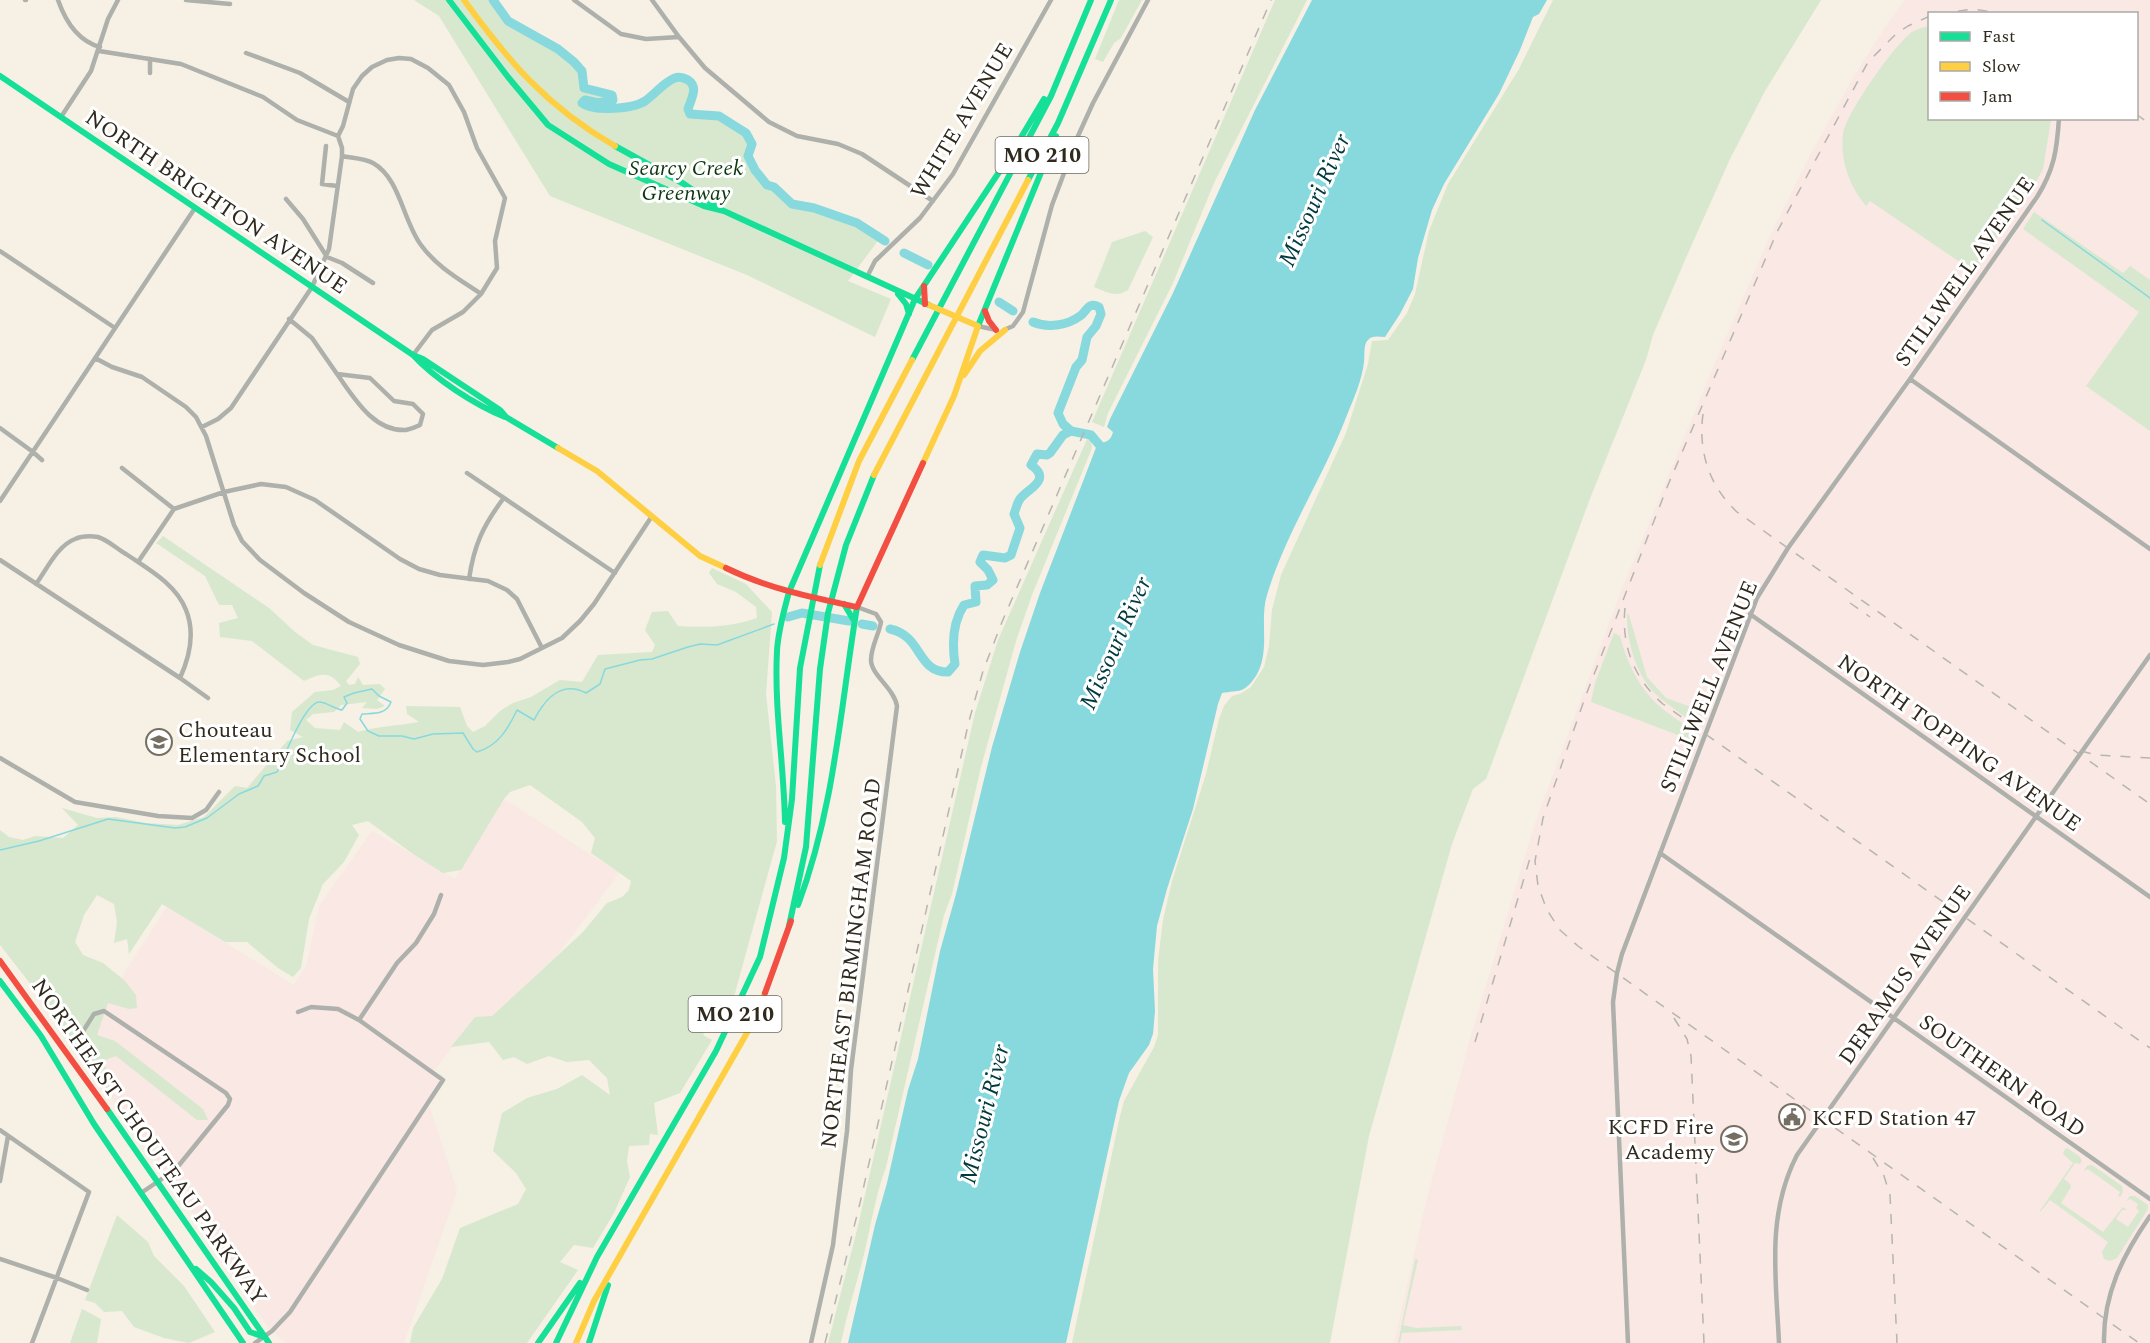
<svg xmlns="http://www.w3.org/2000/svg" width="2150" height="1343" font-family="Spectral,serif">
  <rect width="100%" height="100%" fill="#f6f0e5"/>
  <path fill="#f9e8e4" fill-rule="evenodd" d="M1905 0H2150V1343H1394L1426 1202 1472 1032 1535 823 1620 594 1714 365 1770 236 1808 159 1853 78 1884 29ZM1930 14H2136V118H1930Z
    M504 799 619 873 559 953 492 1016 475 1017 433 1072 443 1080 428 1102 457 1191 404 1343H286L267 1326 167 1175 76 1048 167 907 294 985 307 964 319 906 372 831 455 879Z"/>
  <path fill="#d7e8ce" d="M414 0H493L508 21 558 49 574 62 582 71 584 88 612 95 613 100 598 103 585 100 582 103C593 112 633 109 645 101 655 94 664 83 675 78 679 76 684 78 688 80 699 87 691 99 688 109L690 114 719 116 746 133 752 144 748 156 755 170 767 184 774 187 792 204 814 209 857 223 880 238 848 281 891 299 875 337 747 275 550 196 439 16Z
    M1119 0H1142L1121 38 1114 43 1103 62 1095 59Z
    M1275 0H1307L1214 183 1173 283 1108 413 1104 427 1092 422Z
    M1553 0H1821L1765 91 1730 159 1685 260 1653 335 1646 360 1591 496 1486 779 1473 789 1452 844 1369 1136 1330 1343H1072L1120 1116 1124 1101 1154 1047 1158 1035V961L1163 920 1172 881 1206 774 1219 719 1224 706 1232 696 1240 694 1251 687 1264 667 1269 646 1272 610 1281 575 1346 433 1368 364 1372 341 1388 340 1407 313 1415 294 1429 231 1448 184 1519 69Z
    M1929 26 1930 118H2050L2051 120 2043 169 2033 187 1973 271 1870 201 1866 206C1849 185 1840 161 1843 134 1846 113 1895 44 1912 32 1917 29 1924 27 1929 26Z
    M2034 212 2123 273 2130 266 2150 280V431L2086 386 2139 312 2023 229Z
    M1145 231 1153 237 1128 290C1115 298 1107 292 1094 287L1112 242Z
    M1088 437 1091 438 1092 448 1032 595 1016 641 981 767 952 894 944 915 886 1167C874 1199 870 1233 861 1266 854 1292 846 1317 841 1343H828L857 1230 975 713 998 640Z
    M163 536 269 608 295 632 313 645 358 657 360 664 346 681 349 685 355 684 358 677 363 685 380 684 385 689 377 700 385 706 377 709 362 708 367 702 341 705 334 712 313 714 306 720 315 728 340 730 344 722 358 732C378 726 398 726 419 722L407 714 406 706 460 707 467 726 473 732 485 726 500 711 513 703 531 697 560 680 582 682 598 655 652 652 655 645 645 630 652 612 668 611 678 626C705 628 731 627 757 618L756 607 736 592 717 584 709 573 712 568 746 584 772 612 766 694 776 786 777 841 735 993 726 1017 712 1019 703 1035 712 1040 680 1093 654 1103 658 1135 650 1134 649 1145 629 1146 627 1161 630 1177 614 1213 593 1248 574 1245 560 1262 578 1270 527 1343H410L413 1328 442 1279 460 1228 518 1204 526 1189 516 1173 493 1151 502 1113 527 1098 557 1089 582 1075 610 1095 607 1078 589 1060 567 1062 549 1056 527 1064 514 1057 503 1060 489 1042 451 1047 475 1017 492 1016 583 932 607 903 622 897 629 890 631 881 591 853 595 838 582 822 530 785 510 792 504 799 461 870 443 873 413 854 368 821 352 825 359 835 344 862 323 884 309 919 301 968 293 977 278 968 247 942H225L162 904 129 954 127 939 114 943 117 922 114 904 97 895 84 915 75 942 83 955 103 963 125 981 136 995 137 1008 129 1009 108 1003 97 1035 115 1041 203 1109 208 1120H197L116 1056 105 1060 107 1078 113 1098 54 1014 0 945V830L9 837 23 840 35 836 63 838 78 825 62 808 97 818 116 817 146 823 178 825 204 817 235 786 247 788 287 741 303 737 290 730 292 712 315 692 333 690 341 686C329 670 320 674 304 681L252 641 220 637 219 623 238 618 232 605H219L205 576 156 543Z
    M1627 614 1629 615 1647 677 1666 698 1702 711 1698 724 1694 723C1682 714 1669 706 1659 697 1636 677 1627 643 1627 614Z
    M1614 633 1620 636C1626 659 1636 682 1652 699 1663 711 1680 721 1693 731L1691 740 1591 702 1595 683Z
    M2067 1148 2079 1156 2082 1161 2080 1164 2075 1163 2064 1179 2070 1184 2071 1187 2061 1203 2103 1232 2123 1207 2127 1210H2122L2116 1219 2128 1227 2139 1211 2136 1208 2138 1204 2130 1199 2126 1201 2130 1196H2135L2148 1205V1209L2117 1258 2110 1261 2104 1259 2102 1252 2108 1242 2050 1200 2041 1211 2039 1212 2073 1163 2063 1154 2064 1150Z
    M2092 1165 2122 1186 2123 1192 2120 1197 2118 1196 2120 1192 2088 1169 2084 1171 2087 1166Z
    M117 1215 148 1242 154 1256 184 1286 215 1332 189 1343 164 1338 134 1327 122 1311 104 1312 95 1303 85 1300Z
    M1415 1259 1418 1260 1403 1325 1416 1328 1461 1326 1462 1330 1402 1333 1400 1343H1398Z
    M82 1309 101 1319 97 1343H70Z"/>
  <path fill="#88d9dd" d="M1312 0H1547L1539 14 1533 17 1520 50 1499 94 1444 184 1432 210 1418 258 1413 289 1400 314 1385 337C1379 337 1372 335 1368 340 1363 344 1365 356 1364 362 1362 380 1354 398 1347 415 1324 476 1286 532 1267 595 1259 621 1271 651 1256 676 1244 694 1239 690 1222 693L1218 704 1193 809 1167 889 1157 926 1153 969 1155 1011 1153 1034 1149 1045 1129 1073 1119 1101 1066 1343H848L875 1225 887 1183 908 1090 918 1059 940 951 956 894 992 747 1020 652 1040 593 1097 445C1103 441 1110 444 1113 432L1107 427 1110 419 1173 293 1255 110Z"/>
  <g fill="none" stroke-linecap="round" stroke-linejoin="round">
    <path stroke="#88d9dd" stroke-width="1.5" d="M2042 220 2150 298
      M0 850 39 841 108 819 175 828 185 827 207 818 239 794 258 786 264 776 277 772C284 758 305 701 320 702 328 703 335 709 342 710L347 703 344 697 354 693 372 689 379 696 391 702C386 715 374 713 362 714L360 719 368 731 379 736H402L414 739 433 734 463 733 473 749 477 752C498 746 508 729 517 710L534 720C545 699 561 680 586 693L600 684 605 669 640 660 652 659 688 647 700 644 717 645 774 624"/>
    <path stroke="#88d9dd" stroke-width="9" d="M493 0 508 21 558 49 574 62 582 71 584 88 612 95 613 100 598 103 585 100 582 103C593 112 633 109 645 101 655 94 664 82 675 78 679 76 684 78 688 80 699 87 691 99 688 109L690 114 719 116 746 133 752 144 748 156 755 170 767 185 774 187 792 204 814 208 857 223 885 241
      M904 253 928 265
      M999 302 1013 311
      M1033 322C1047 328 1067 326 1080 316 1084 314 1086 308 1090 306 1094 304 1096 306 1099 307L1101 314 1096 326 1087 337 1082 360 1076 367 1058 413 1063 424 1071 431
      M788 617 802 613 849 621
      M862 624 873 626
      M890 629C923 636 916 672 948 672L955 664C952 644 952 623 964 605L976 602 975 586 987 585 993 580 988 570 980 562 983 555 1005 558 1011 555 1020 528 1014 514C1016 509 1017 503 1020 499 1027 489 1053 480 1031 465L1037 454 1047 455 1050 453 1063 435 1071 431 1091 435 1102 448 1108 447"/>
    <path stroke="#aeb0ab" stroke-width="4.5" d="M25 0H26
      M58 0C65 20 78 41 100 47
      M186 0 230 4
      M574 0 621 34 646 39 679 37
      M652 0 679 37 705 68 769 122 797 136 838 144 862 154 933 201
      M99 51 181 64 263 97 297 120 338 136
      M246 53 300 73 349 102
      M150 59V73
      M61 117 91 71 108 19 118 0
      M326 146 322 184 337 186
      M342 156C352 158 364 158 373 163 400 178 403 221 421 245 437 267 459 279 481 294
      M286 199 303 219 327 257 342 263 373 283
      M0 251 115 328
      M867 277 875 261 920 218 953 174 1051 0
      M289 319 312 338 337 374
      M978 326 996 330
      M1004 330 1013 326 1023 312 1052 205 1078 136 1093 103 1148 0
      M95 358 112 367 142 377 186 407 196 417 206 436 234 525 242 541 260 560 304 593 349 622 399 645 449 661 483 665 508 662 520 659 562 638 580 621 594 604 652 516
      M337 374 370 378 394 401 413 404 423 414 420 425C416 427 410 429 406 430 373 432 353 396 337 374Z
      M1910 379 2150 549
      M202 427 218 419 231 408 312 287 329 249 342 156V148L338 136 343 126 353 89 362 76 372 67 387 60 399 58 411 59 428 68 449 85 464 112 477 148 505 198 495 241 497 268 481 294 463 312 432 330 413 355
      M0 428 33 452 42 460
      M122 468 174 509
      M467 473 615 573
      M0 501 195 208
      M0 560 180 678 208 698
      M138 562 174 509 224 492 261 484 286 487 315 500 400 559 419 569 440 575 488 581 507 590 517 599 542 648
      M469 579C474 545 483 526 503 499
      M36 584C47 569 57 546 75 539 82 536 91 536 98 537 108 540 117 549 126 554 148 569 176 584 186 610 195 632 190 656 180 678
      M1750 614 2150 897
      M0 758 75 802 158 816 192 818 206 810 219 792
      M1660 853 2150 1199
      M359 1020 397 963 416 943 434 914 441 895
      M80 1036 94 1014 104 1011 226 1093 230 1099 228 1105 175 1170 141 1193
      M0 1130 89 1192 32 1343
      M0 1181 8 1136
      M0 1259 57 1278 87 1290
      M255 1343 272 1331 290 1312 443 1080 359 1020 338 1009 311 1007 298 1012
      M811 1343 833 1245 847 1131 851 1070 897 706C894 688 871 675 871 660 871 647 879 634 881 622L876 614 857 607
      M1628 1343 1613 1002 1617 973 1622 954 1757 598 1788 548 1910 379 2037 197C2054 170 2057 150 2059 118
      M1779 1343C1776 1278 1766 1215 1797 1155L2150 655
      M2104 1343C2103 1294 2123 1255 2150 1216"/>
    <path stroke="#16e098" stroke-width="6" d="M449 0 508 77 548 125 609 164 704 206 724 211 929 305
      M0 76 413 355 423 359 500 410 506 417 558 448
      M615 146 684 184 721 209
      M1028 180 1058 123 1111 0
      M898 294 906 304 909 314
      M915 299 1013 151 1044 99
      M978 326 1056 136
      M413 355C435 379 475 405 505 417
      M912 360 1051 96 1091 0
      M789 592 915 299
      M844 604 853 619
      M785 822C784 765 774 708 777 651 778 631 784 611 789 592
      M798 905C835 806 840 710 857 607
      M789 926 806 847 820 669 828 613 846 545 874 475
      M0 981 41 1036 94 1124 243 1343
      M107 1109 269 1343
      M196 1269 211 1282 234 1308 250 1332 264 1337
      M538 1343 580 1283
      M556 1343 597 1257 716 1051 760 957 784 858 792 799 800 668 820 565
      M589 1343 608 1285"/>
    <path stroke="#ffcf43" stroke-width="6" d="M464 0C509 62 547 107 615 146
      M964 375 980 351 1005 330
      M558 448 597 471 700 556 726 568
      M923 463 954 396 978 326 929 305
      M874 475 1028 180
      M820 565 859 461 912 360
      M576 1343 594 1301 748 1031 765 993"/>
    <path stroke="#f24e42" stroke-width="6" d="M924 286 925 304
      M985 311 989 321 996 330
      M726 568C769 589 811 597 857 607L923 463
      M0 961 107 1109
      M765 993 791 921"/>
    <path stroke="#b6b5af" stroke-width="1.5" stroke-dasharray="10 10" stroke-linecap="butt" d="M1938 14 1973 9 2007 14
      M1930 16 1908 26 1896 34 1868 62 1777 232 1668 485 1586 695 1543 818 1535 861 1538 886 1547 910 1560 930 1578 946 2139 1343
      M2136 114 2150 124
      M1703 414C1698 451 1709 486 1737 512L2150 804
      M1850 603 1870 617
      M1625 608C1621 645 1634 679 1663 704L2150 1048
      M2081 751 2096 755 2150 758
      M1674 1018 1687 1039 1691 1056 1704 1343
      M1475 1042 1531 855
      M1873 1158 1884 1176 1890 1195 1897 1343
      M825 1343 860 1203 969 721 983 671 1002 622 1271 0"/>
  </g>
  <defs>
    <symbol id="school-ring" viewBox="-11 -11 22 22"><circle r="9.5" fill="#fff" stroke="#756f63" stroke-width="1.5"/><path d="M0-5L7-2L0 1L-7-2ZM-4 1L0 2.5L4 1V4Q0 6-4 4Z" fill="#756f63"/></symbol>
    <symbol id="civic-ring" viewBox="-11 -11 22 22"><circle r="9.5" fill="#fff" stroke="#756f63" stroke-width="1.5"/><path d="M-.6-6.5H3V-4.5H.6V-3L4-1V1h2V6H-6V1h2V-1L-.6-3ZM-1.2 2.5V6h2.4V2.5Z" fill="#756f63"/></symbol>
  </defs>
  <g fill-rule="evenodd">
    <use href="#school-ring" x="144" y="727" width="30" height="30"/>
    <use href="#civic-ring" x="1777" y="1102" width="30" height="30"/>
    <use href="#school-ring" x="1719" y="1124" width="30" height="30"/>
  </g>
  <g text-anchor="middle" stroke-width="6" stroke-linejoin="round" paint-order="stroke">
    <g fill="#fff" stroke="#6e6961" stroke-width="1.5">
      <rect x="995.5" y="137" width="93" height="36" rx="4.5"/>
      <rect x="688.5" y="996" width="93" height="36" rx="4.5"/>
    </g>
    <g font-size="21" font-weight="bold" fill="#30291d">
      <text x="1042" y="162">MO 210</text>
      <text x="735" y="1021">MO 210</text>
    </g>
    <g font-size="22" fill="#30291d" stroke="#fff">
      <text transform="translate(961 120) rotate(-59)" y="8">WHITE AVENUE</text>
      <text transform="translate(217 201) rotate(34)" y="8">NORTH BRIGHTON AVENUE</text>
      <text transform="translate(1964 271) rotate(-55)" y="8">STILLWELL AVENUE</text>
      <text transform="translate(1708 686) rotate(-68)" y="8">STILLWELL AVENUE</text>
      <text transform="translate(1960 742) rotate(35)" y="8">NORTH TOPPING AVENUE</text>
      <text transform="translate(850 963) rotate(-83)" y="8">NORTHEAST BIRMINGHAM ROAD</text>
      <text transform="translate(1904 974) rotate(-55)" y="8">DERAMUS AVENUE</text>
      <text transform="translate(2003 1075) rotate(35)" y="8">SOUTHERN ROAD</text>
      <text transform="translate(150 1141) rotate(55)" y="8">NORTHEAST CHOUTEAU PARKWAY</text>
    </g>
    <g font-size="22" font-style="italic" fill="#0c370e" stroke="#fff">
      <text x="686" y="175">Searcy Creek<tspan x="686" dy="25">Greenway</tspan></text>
    </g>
    <g font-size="22" fill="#30291d" stroke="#fff" text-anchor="start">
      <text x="178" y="737">Chouteau<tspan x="178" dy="25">Elementary School</tspan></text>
      <text x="1812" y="1125">KCFD Station 47</text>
      <text x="1714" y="1134" text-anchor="end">KCFD Fire<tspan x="1714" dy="25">Academy</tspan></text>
    </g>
    <g font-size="24" font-style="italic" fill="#00393e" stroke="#fff">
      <text transform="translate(1314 200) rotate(-66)" y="8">Missouri River</text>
      <text transform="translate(1115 643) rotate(-66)" y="8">Missouri River</text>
      <text transform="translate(984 1114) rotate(-76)" y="8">Missouri River</text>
    </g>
  </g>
  <rect x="1928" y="12" width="210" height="108" fill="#ffffff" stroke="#aca9a5" stroke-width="1.5"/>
  <rect x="1940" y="32" width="30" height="9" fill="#16e098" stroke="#aca9a5" stroke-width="1.5"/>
  <text x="1982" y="42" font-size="18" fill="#30291d">Fast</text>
  <rect x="1940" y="62" width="30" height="9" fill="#ffcf43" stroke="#aca9a5" stroke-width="1.5"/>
  <text x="1982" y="72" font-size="18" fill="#30291d">Slow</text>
  <rect x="1940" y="92" width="30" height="9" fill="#f24e42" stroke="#aca9a5" stroke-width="1.5"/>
  <text x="1982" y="102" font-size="18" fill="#30291d">Jam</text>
</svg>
